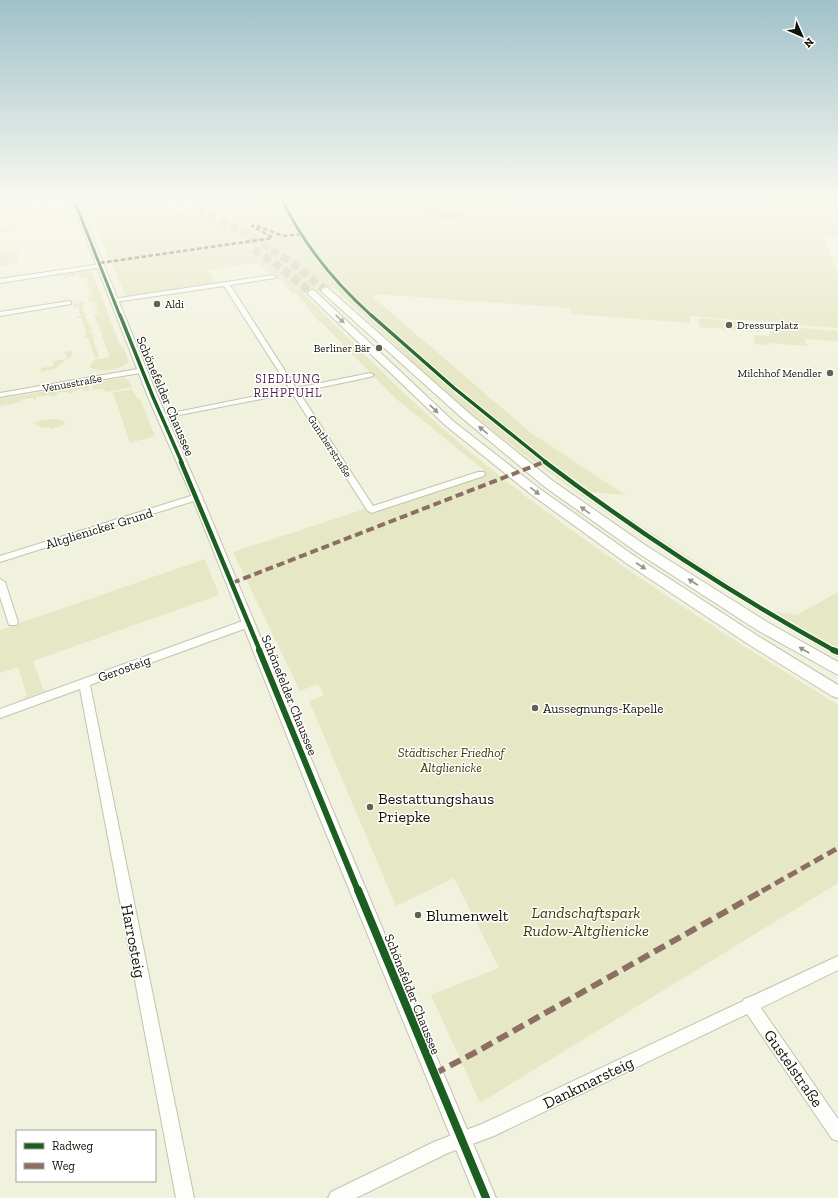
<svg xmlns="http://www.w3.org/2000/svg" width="838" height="1198" font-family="'Zilla Slab',serif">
  <rect width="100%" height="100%" fill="#f1f2de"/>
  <path fill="#e6e7c5" d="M84 200H151L180 214 204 208 188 200H838V237L823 236 838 275V328L690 316V323L571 314 570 308 375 294 373 297 531 433 625 495 590 492 771 611 797 615 838 592V608L837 609 838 610V658C751 608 667 555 585 498 546 470 507 443 471 413 423 373 379 329 333 287L303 293C362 352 421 413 486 465 597 554 717 630 838 705V883L480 1103 431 995 499 968 454 878 396 906 309 701 324 695 318 684 300 691 233 552 484 470 395 398 321 322H319L296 293H292L281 279 273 276 256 263 208 270 216 285 126 297Z
    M62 221 66 223 0 232V229Z
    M18 250 19 255 17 258 18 262 0 267V253Z
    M88 270 92 272 120 345 124 349 129 362C116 371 103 373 89 367L94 360 110 357 94 314 99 313 98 311 93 310 97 309 96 305H91L95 304V301L90 302 88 297 93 296 91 292 86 293V292L91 291 90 288 85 289V287H89L88 284H83L88 283 86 278 81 279 78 273H75L76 276 65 278 64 275Z
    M82 302 85 304 82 305 83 309H87L83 310 85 314 89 315 85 316 87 320H91L87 321 88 325 93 326 89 327 90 329 94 330 90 331 92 334H95L96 335 92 336 99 357 95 358 88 338H84L83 336 87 335 81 318H77V316H81L78 307H74L73 304Z
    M698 318 759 323 761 332 699 327Z
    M768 325 837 331 838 341 805 339 807 346 769 343V345L755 344 754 335 770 336Z
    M72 351 73 355 54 369 41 372V368L54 366 53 361 67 359 65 352Z
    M123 378 129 380 132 387 107 392 102 389H93L91 383Z
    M88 384 90 390 84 391 83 389 73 391V393L68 394 67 392 57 393V396L51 397 50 395 36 397V400H34L33 398 21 400V402L0 406V399Z
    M132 389 133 393 141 401 155 436 130 443 115 398 112 393Z
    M54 419 61 420 66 424 52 429 49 427 42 428 33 423 43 420Z
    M205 559 219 595 33 661 43 689 48 690 23 699 27 695 18 667 0 673V630Z"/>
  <path fill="#d4d59a" d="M386 200C412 200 438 199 461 213L462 217C445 224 430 213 414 207 405 204 395 203 386 200Z
    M348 202H360L375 206C366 211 348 208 339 204Z"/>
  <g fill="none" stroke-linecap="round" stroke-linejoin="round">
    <path stroke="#d0d1be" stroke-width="8" stroke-dasharray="8 4" stroke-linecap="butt" d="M198 210 249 235 294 264 325 290
      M254 249 280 267 312 293"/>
    <defs>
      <path id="minor" d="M33 200H47L0 208V204Z
        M101 264 103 265V267L0 283V279Z
        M273 275 276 277 275 278 230 285 296 388 370 373 374 375 370 377 299 392 373 506 478 472H484L485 474 484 476 371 513 367 510 292 393 159 419 158 417 162 415 290 389 224 286 115 302 113 301V299Z
        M69 301 71 302V304L0 316V312Z
        M143 368H146V372L0 397V393Z
        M197 494 200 495 201 497 200 499 0 562V556Z
        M0 579 5 582 18 622 17 625H9L8 622 0 597Z
        M248 619 252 620 253 623 252 626 90 685 194 1198H176L80 689 0 718V709Z
        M838 956V970L761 1008 838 1119V1141L832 1139 747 1014 494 1136 448 1153 356 1198H328L331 1192 436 1141 482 1124 743 1001 744 999 750 997Z"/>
      <path id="major" d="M71 200H77L158 397 202 497 330 804 496 1198H476L314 804 192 497 148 397Z"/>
      <path id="highway" d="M157 200H167L192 213 188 215H185Z
        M325 287 328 288 470 414 553 481 648 547 767 622 838 662V675L757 630 638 553 545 487 462 418 322 292 321 290Z
        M312 290 315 291 453 421 540 489 636 557 758 636 838 685V698L832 696 748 644 626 563 532 495 445 425 309 295 308 293 309 291Z"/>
    </defs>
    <use href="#minor" stroke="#c2c2b3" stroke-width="2"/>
    <use href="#major" stroke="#c2c2b3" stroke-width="2"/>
    <use href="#highway" stroke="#c2c2b3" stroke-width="2"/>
    <use href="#minor" fill="#fdfdfa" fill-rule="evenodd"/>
    <use href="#major" fill="#fdfdfa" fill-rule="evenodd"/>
    <use href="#highway" fill="#fdfdfa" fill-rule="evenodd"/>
    <path stroke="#8d6e63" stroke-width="2.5" stroke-dasharray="4.5 2.5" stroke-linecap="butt" d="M272 237 252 226 255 225 283 236 302 234
      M100 263 273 238"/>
    <path stroke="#8d6e63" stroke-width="3" stroke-dasharray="6 3" stroke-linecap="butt" d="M541 463 545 461"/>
    <path stroke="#8d6e63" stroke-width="4" stroke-dasharray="8 4" stroke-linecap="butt" d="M232 583 544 462"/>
    <path stroke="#8d6e63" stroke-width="5" stroke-dasharray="10 5" stroke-linecap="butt" d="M762 891 838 848"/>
    <path stroke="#8d6e63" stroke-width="6" stroke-dasharray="12 6" stroke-linecap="butt" d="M434 1074 476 1052 764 890"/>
    <defs>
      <path id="cycleway-far4" d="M74 200 120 316
        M282 200C304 245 335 283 372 316"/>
      <path id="cycleway-far3" d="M120 315 153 397 182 463
        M371 315 454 388 547 463"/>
      <path id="cycleway-far2" d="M181 462 260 651
        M545 462C637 532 734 595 835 651"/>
      <path id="cycleway-far1" d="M259 650 358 891
        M833 650 838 652"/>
      <path id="cycleway" d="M358 890 486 1198"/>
    </defs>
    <use href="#cycleway-far4" stroke="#fff" stroke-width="4.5"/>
    <use href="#cycleway-far3" stroke="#fff" stroke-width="5.5"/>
    <use href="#cycleway-far2" stroke="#fff" stroke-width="7"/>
    <use href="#cycleway-far1" stroke="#fff" stroke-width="8"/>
    <use href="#cycleway" stroke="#fff" stroke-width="10"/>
    <use href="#cycleway-far4" stroke="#1b5e20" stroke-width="3"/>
    <use href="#cycleway-far3" stroke="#1b5e20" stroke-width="3.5"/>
    <use href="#cycleway-far2" stroke="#1b5e20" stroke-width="4.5"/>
    <use href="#cycleway-far1" stroke="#1b5e20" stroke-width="6"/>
    <use href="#cycleway" stroke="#1b5e20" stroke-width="8"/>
  </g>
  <defs><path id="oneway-solid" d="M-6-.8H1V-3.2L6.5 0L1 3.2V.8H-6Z"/></defs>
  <g fill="#94948d">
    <use href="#oneway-solid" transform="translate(340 319) rotate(43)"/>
    <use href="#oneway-solid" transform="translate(434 409) rotate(44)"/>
    <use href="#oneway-solid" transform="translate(483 430) rotate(-140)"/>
    <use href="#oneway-solid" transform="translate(535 491) rotate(37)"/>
    <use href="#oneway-solid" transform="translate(585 510) rotate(-144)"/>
    <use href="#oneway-solid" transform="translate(641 566) rotate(33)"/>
    <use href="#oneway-solid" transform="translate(693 582) rotate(-147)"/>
    <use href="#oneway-solid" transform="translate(804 650) rotate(-150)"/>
  </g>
  <linearGradient id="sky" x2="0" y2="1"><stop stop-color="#a0c1c9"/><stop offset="0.54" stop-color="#f9f9f0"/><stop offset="1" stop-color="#f9f9f0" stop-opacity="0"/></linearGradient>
  <rect width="838" height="368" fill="url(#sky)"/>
  <g fill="#616253" stroke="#fff" stroke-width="1.5">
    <circle cx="157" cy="304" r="4"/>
    <circle cx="729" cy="325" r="4"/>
    <circle cx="379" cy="348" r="4"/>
    <circle cx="830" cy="373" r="4"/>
    <circle cx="535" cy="708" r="4"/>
    <circle cx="370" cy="807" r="4"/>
    <circle cx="418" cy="915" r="4"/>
  </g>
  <g text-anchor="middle" stroke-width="3" stroke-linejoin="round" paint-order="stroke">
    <g font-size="11" fill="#141408" stroke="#fff" text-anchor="start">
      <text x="165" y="308">Aldi</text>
      <text x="737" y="329">Dressurplatz</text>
      <text x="371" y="352" text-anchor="end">Berliner Bär</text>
      <text x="822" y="377" text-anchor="end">Milchhof Mendler</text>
    </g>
    <g font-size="11" fill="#141408" stroke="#fff">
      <text transform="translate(72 383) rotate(-10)" y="4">Venusstraße</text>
      <text transform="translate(330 446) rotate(57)" y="4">Guntherstraße</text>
    </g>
    <g font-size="12" letter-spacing="1" fill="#4f1c4b" stroke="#fff">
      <text x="288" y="383">SIEDLUNG<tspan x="288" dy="14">REHPFUHL</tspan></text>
    </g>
    <g font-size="13" fill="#141408" stroke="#fff">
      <text transform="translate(166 396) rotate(67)" y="5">Schönefelder Chaussee</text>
      <text transform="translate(99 528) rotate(-17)" y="5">Altglienicker Grund</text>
      <text transform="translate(124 668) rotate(-20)" y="5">Gerosteig</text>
      <text transform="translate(290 695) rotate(68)" y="5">Schönefelder Chaussee</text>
      <text transform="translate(413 994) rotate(68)" y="5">Schönefelder Chaussee</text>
    </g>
    <g font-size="13" fill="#141408" stroke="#fff" text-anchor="start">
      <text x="543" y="713">Aussegnungs-Kapelle</text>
    </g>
    <g font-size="13" font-style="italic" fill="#3d3c00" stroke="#fff">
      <text x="451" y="757">Städtischer Friedhof<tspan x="451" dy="15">Altglienicke</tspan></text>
    </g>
    <g font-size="16" fill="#141408" stroke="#fff" text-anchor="start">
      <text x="378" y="804">Bestattungshaus<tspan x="378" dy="18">Priepke</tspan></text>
      <text x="426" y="921">Blumenwelt</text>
    </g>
    <g font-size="16" font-style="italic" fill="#3d3c00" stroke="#fff">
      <text x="586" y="918">Landschaftspark<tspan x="586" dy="18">Rudow-Altglienicke</tspan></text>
    </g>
    <g font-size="16" fill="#141408" stroke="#fff">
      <text transform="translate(134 941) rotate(79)" y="6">Harrosteig</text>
      <text transform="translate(794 1068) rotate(55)" y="6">Gustelstraße</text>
      <text transform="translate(588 1082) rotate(-26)" y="6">Dankmarsteig</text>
    </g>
  </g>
  <rect x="16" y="1130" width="140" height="52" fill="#ffffff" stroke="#a1a19c"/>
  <rect x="24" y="1143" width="20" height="6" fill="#1b5e20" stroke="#a1a19c"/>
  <text x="52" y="1150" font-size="12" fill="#141408">Radweg</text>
  <rect x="24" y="1163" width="20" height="6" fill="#8d6e63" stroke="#a1a19c"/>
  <text x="52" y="1170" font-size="12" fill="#141408">Weg</text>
  <g transform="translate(802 36) rotate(135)" stroke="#ffffff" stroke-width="3" paint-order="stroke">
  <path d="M0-3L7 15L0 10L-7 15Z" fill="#141408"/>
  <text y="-6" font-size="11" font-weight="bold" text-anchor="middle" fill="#141408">N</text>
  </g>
</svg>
